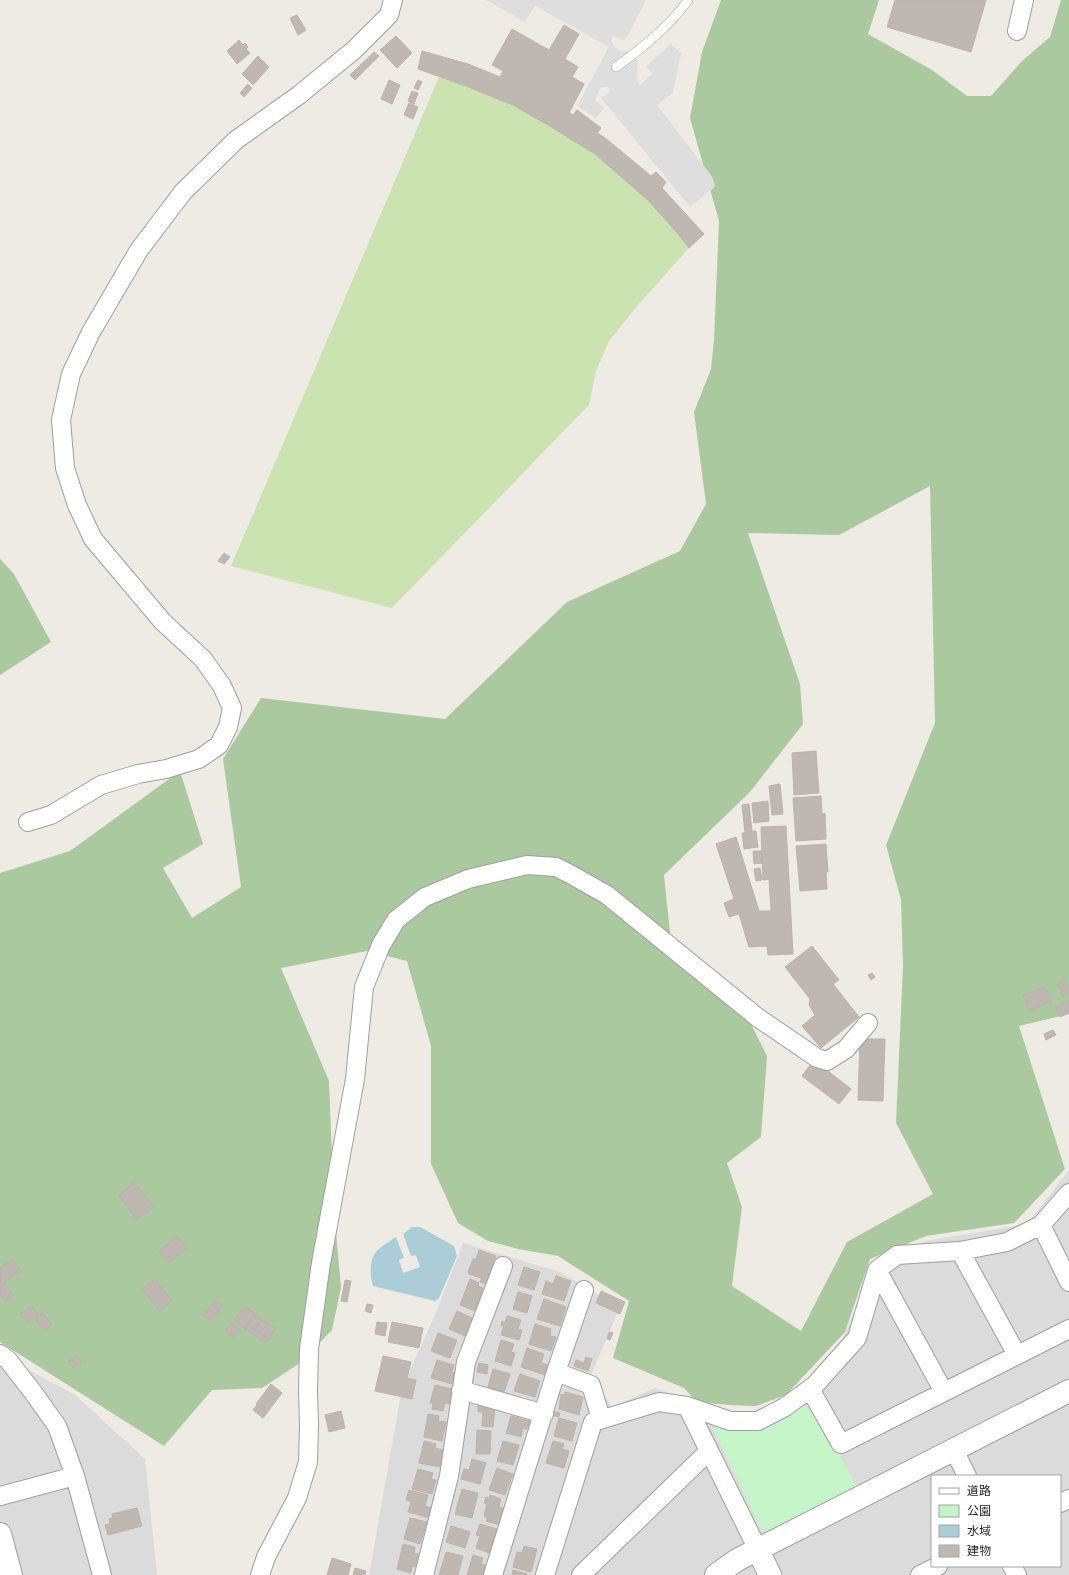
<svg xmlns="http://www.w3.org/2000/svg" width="1069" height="1575" font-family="Overpass,'Noto Sans JP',sans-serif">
  <rect width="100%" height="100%" fill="#eeebe5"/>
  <path fill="#dcdbdb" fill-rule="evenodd" d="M1069 1170V1575H369L402 1388 435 1315 463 1243 560 1272 620 1307 591 1375 612 1407 655 1388 717 1411 757 1416 798 1389 843 1338 875 1263 925 1241 1027 1224ZM932 1476H1060V1566H932Z
    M0 1355 74 1394 145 1459 157 1575H0Z"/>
  <path fill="#cae3b0" d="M439 77C464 85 490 93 513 105 578 138 648 187 689 248L638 305 609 341 596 371 589 405 392 608 231 566Z"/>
  <path fill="#abc99e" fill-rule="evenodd" d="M721 0H879L868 34 932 70 967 96H991L1022 61 1050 37 1061 0H1069V1014L1019 1026 1065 1169 1014 1223 926 1236 870 1259 845 1332 786 1395 756 1406 729 1405 697 1402 684 1388 613 1358 629 1301 558 1256 518 1249 488 1241 458 1223 431 1164V1046L407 961 367 951 281 968 329 1081 334 1209 341 1288 332 1330 300 1363 262 1388 212 1390 164 1446 0 1342V873L70 851 180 771 203 844 163 868 192 918 241 887 223 759 261 698 445 719 567 602 680 551 706 504 694 412 711 369 714 340 719 221 690 118 702 52ZM930 486 935 723 886 845 901 900 903 966 896 1123 933 1194 847 1242 801 1331 732 1286 742 1207 727 1163 761 1137 767 1056 735 992 673 962 664 875 750 792 803 724 800 684 748 533 839 535Z
    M0 559 14 574 51 642 0 675Z"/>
  <path fill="#c6f4c9" d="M803 1404 815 1410 859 1490 776 1530 761 1529 713 1429 721 1426 740 1431 762 1427 784 1420Z"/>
  <path fill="#dedede" d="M486 0H646L627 37 623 40 613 36 611 40 615 48 621 51H628L638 61 637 81 640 85 652 74 646 66 671 44 682 54 680 58 673 93 657 105 713 178 715 187 690 207 601 98 611 91 608 87H601L595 101 604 108 596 118 577 106 609 47 535 6 525 22Z"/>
  <path fill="#aacdd7" d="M412 1227H420L454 1246 457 1256 439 1298 435 1301 373 1286C370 1277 369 1260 376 1252 381 1246 390 1241 396 1237L404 1258 399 1260 403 1273 420 1267 416 1255 411 1256 403 1234Z"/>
  <path fill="#beb7b2" stroke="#beb2a9" d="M895 0H986L971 52 887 27Z
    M297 15 306 30 298 35 290 18Z
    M564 25 579 34 565 59 578 67 572 77 584 84 569 113 573 115 577 110 601 128 597 133 604 137 651 176 656 172 666 182 662 188 704 234 689 248 679 235 649 201 595 154 553 128 513 105 466 86 418 69 422 51 468 64 500 77 503 71 492 65 512 29 549 50Z
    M396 36 412 53 397 68 380 50Z
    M239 40 243 45 245 43 248 47 246 49 250 53 237 64 227 51Z
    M374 52 379 56 355 80 350 75Z
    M258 56 269 67 253 85 242 74Z
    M389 80 400 85 392 104 381 99Z
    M418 80 422 82 418 90 414 88Z
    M248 84 252 88 244 97 240 93Z
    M412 91 418 93 414 104 408 101Z
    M409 103 418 107 413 119 404 115Z
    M224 553 230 557 224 564 218 561Z
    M816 751 819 793 794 795 792 753Z
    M780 784 783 814 772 815 769 786Z
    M821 796 822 814 825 813 826 839 796 841 793 798Z
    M768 801 769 821 754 823 752 803Z
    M749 804 752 831H756L758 847 744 849 742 833H745L742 805Z
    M786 826 793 954 768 955 767 946 749 947 739 914 729 917 724 903 734 899 716 844 736 837 759 911H771L769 879 763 880 761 827Z
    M826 844 828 872H826L827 889 800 891 796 846Z
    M753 851H762V863L754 864Z
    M760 868 762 880 756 881 754 869Z
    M812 946 839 980 833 984 859 1017 821 1048 802 1026 815 1015 809 1005 810 999 785 967Z
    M872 973 875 977 871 980 868 975Z
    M1064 979 1066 984 1059 988 1057 983Z
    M1045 986 1052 1001 1030 1011 1023 996Z
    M1069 986V994L1063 997 1060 989Z
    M1069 1001V1013L1060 1017 1055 1007Z
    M1053 1030 1056 1035 1046 1040 1044 1034Z
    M860 1039H885L883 1101 858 1100Z
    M814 1060 851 1089 839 1104 802 1076Z
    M133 1181 154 1207 137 1220 119 1195 132 1185 131 1183Z
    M177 1236 187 1248 168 1263 159 1251Z
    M479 1250 496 1256 491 1270H492L490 1275 483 1273 481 1278 469 1274 468 1272 473 1259H476Z
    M13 1259 21 1271 4 1282 13 1295 5 1301 0 1294V1268Z
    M524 1267 540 1272 534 1290 518 1285Z
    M483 1274 492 1277 489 1285 480 1282Z
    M556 1276 571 1281 564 1301 542 1294 546 1281 553 1284Z
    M155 1279 172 1301 159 1311 142 1289Z
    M470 1279 479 1283 478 1286 483 1288 475 1311 460 1305Z
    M345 1280 351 1281 347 1302 341 1301Z
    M601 1291 625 1302 620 1314 596 1303Z
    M518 1292 532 1296 527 1313 513 1309Z
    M544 1299 566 1307 560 1326 537 1319Z
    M215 1301 222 1306 211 1321 203 1315Z
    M367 1304 373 1305 371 1313 365 1311Z
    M32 1306 38 1315 27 1323 20 1314Z
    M244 1306 255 1314 244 1328 234 1321Z
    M457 1311 472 1318 465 1336 449 1329Z
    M43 1313 52 1325 44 1331 35 1319Z
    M255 1314 262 1319 255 1329 247 1324Z
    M507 1316 521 1320 518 1329 522 1330 519 1340 501 1335 504 1326H501L502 1321 505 1322Z
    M262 1319 276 1329 269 1339 255 1329Z
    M377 1322 387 1323 385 1336 375 1334Z
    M392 1322 423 1328 419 1348 388 1342Z
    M232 1323 241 1330 234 1338 225 1331Z
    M247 1324 269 1339 265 1343 244 1328Z
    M535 1324 551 1329 550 1336 556 1337 551 1351 529 1344Z
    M609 1332 613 1333 610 1340 607 1339Z
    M438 1333 457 1340 450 1358 431 1351Z
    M501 1340 514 1344 511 1352 515 1353 511 1366 495 1361Z
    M527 1348 544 1354 541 1363 548 1365 545 1375 521 1367Z
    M76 1356 81 1362 73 1368 68 1362Z
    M383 1356 411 1362 407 1378 416 1380 412 1399 375 1391Z
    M586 1357 592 1359 588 1371 574 1366 576 1360 584 1363Z
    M437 1360 454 1365 452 1372 455 1373 452 1384 431 1378Z
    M479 1363 488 1365 487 1374 477 1372Z
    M493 1369 510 1374 504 1392 488 1387Z
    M520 1374 540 1381 535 1397 514 1391Z
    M271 1384 282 1393 263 1418 253 1410 257 1405 256 1404Z
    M435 1385 452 1389 449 1404 445 1403 443 1411 432 1409 433 1403H430Z
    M565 1392 583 1397 579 1415 559 1409 561 1394 565 1395Z
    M478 1405 495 1406 493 1427 482 1426 483 1412H478Z
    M341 1411 345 1428 329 1432 325 1415Z
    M552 1411 560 1413 559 1417 551 1415Z
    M428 1414 439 1416 438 1421 446 1422 442 1441 424 1437Z
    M511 1416 530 1421 527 1429 523 1428 521 1437 506 1433Z
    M559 1418 577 1423 572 1441 554 1436Z
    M477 1430 491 1431 490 1454H476Z
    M424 1441 436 1444 435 1448 443 1450 440 1467 419 1463Z
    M503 1441 519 1445 513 1465 497 1461Z
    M553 1441 564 1444 562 1449 569 1451 564 1468 546 1463Z
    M472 1459 486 1463 480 1484 461 1479 464 1469 469 1470Z
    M497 1468 513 1474 505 1495 489 1490Z
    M418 1469 433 1473 431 1479 436 1480 432 1494 412 1489Z
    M462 1489 478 1493 472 1518 455 1514Z
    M409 1490 428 1495 425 1506 432 1508 430 1518 408 1512 411 1502 406 1500Z
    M490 1495 501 1499 499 1507 503 1508 501 1516H503L500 1525 486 1521 487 1517 484 1516 487 1504 484 1503 486 1497 489 1498Z
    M137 1508 142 1526 108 1535 105 1525 110 1524 109 1519 113 1518 112 1514Z
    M410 1518 427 1522 420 1544 404 1539Z
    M480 1524 497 1529 489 1553 476 1548 480 1536 476 1535Z
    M451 1526 470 1532 465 1548 446 1542Z
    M403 1544 415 1547 414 1553 418 1554 415 1567 412 1566 411 1573 397 1569Z
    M524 1546 537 1549 531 1572 513 1567 517 1552 522 1553Z
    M446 1552 463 1556 458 1575H439Z
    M473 1555 483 1558 481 1564 488 1566 486 1575H467Z
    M332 1558 351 1564 348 1575H327Z
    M355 1568 366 1571 365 1575H353Z
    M513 1570 527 1574V1575H512Z"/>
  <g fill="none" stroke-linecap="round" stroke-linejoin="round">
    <defs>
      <path id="service" d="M616 67C642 48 670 26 688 0"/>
      <path id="minor" d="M1017 31 1024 0
        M28 822 51 815 101 785 138 774 166 769 199 759 219 745 228 727 232 708 222 686 203 659 163 622 93 539 77 505 65 468 61 420 71 374 91 332 139 250 183 192 236 140 299 95 354 50 389 15 393 0
        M1041 1225 1069 1282
        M960 1251 1017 1355
        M877 1270 944 1392
        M0 1354 8 1360 35 1395 57 1426 75 1476 102 1575
        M556 1372 591 1385 601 1419
        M810 1389 841 1444 1069 1329
        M461 1390 544 1414
        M687 1406 758 1550
        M954 1450 967 1476
        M0 1496 75 1476
        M1060 1503 1069 1499
        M1012 1566 1017 1575
        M260 1575 266 1557 297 1498 308 1462 309 1425 308 1391 309 1349 321 1263 355 1079 364 987 381 945 396 920 425 897 468 879 527 865 556 867 570 874 607 895 757 1017 817 1058 827 1061 846 1049 868 1023
        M424 1575 449 1476 466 1362 503 1266
        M493 1575 556 1372 584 1290
        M545 1575 593 1422 659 1402 687 1406 730 1421H758L785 1407 815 1385 857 1338 877 1270 897 1255 960 1251 1007 1242 1041 1225 1069 1193
        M581 1575 709 1451
        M920 1575 938 1566"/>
      <path id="tertiary" d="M0 1534 11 1575
        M758 1550 770 1575
        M716 1575 737 1560 1069 1391"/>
    </defs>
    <use href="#service" stroke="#9f9f9f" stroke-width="10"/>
    <use href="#minor" stroke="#9f9f9f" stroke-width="20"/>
    <use href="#tertiary" stroke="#9f9f9f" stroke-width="24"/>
    <use href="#service" stroke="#fff" stroke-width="9"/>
    <use href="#minor" stroke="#fff" stroke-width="18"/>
    <use href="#tertiary" stroke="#fff" stroke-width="22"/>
  </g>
  <rect x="931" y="1475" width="130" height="92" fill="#ffffff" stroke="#a5a5a5"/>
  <rect x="939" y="1488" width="20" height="6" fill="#ffffff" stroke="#a5a5a5"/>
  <text x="967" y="1495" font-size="12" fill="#1e1e1e">道路</text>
  <rect x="939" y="1505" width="20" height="12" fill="#c6f4c9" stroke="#a5a5a5"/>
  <text x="967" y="1515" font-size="12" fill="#1e1e1e">公園</text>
  <rect x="939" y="1525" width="20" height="12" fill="#aacdd7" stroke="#a5a5a5"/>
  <text x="967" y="1535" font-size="12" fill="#1e1e1e">水域</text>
  <rect x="939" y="1545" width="20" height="12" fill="#beb7b2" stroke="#a5a5a5"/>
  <text x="967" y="1555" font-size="12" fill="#1e1e1e">建物</text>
</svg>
